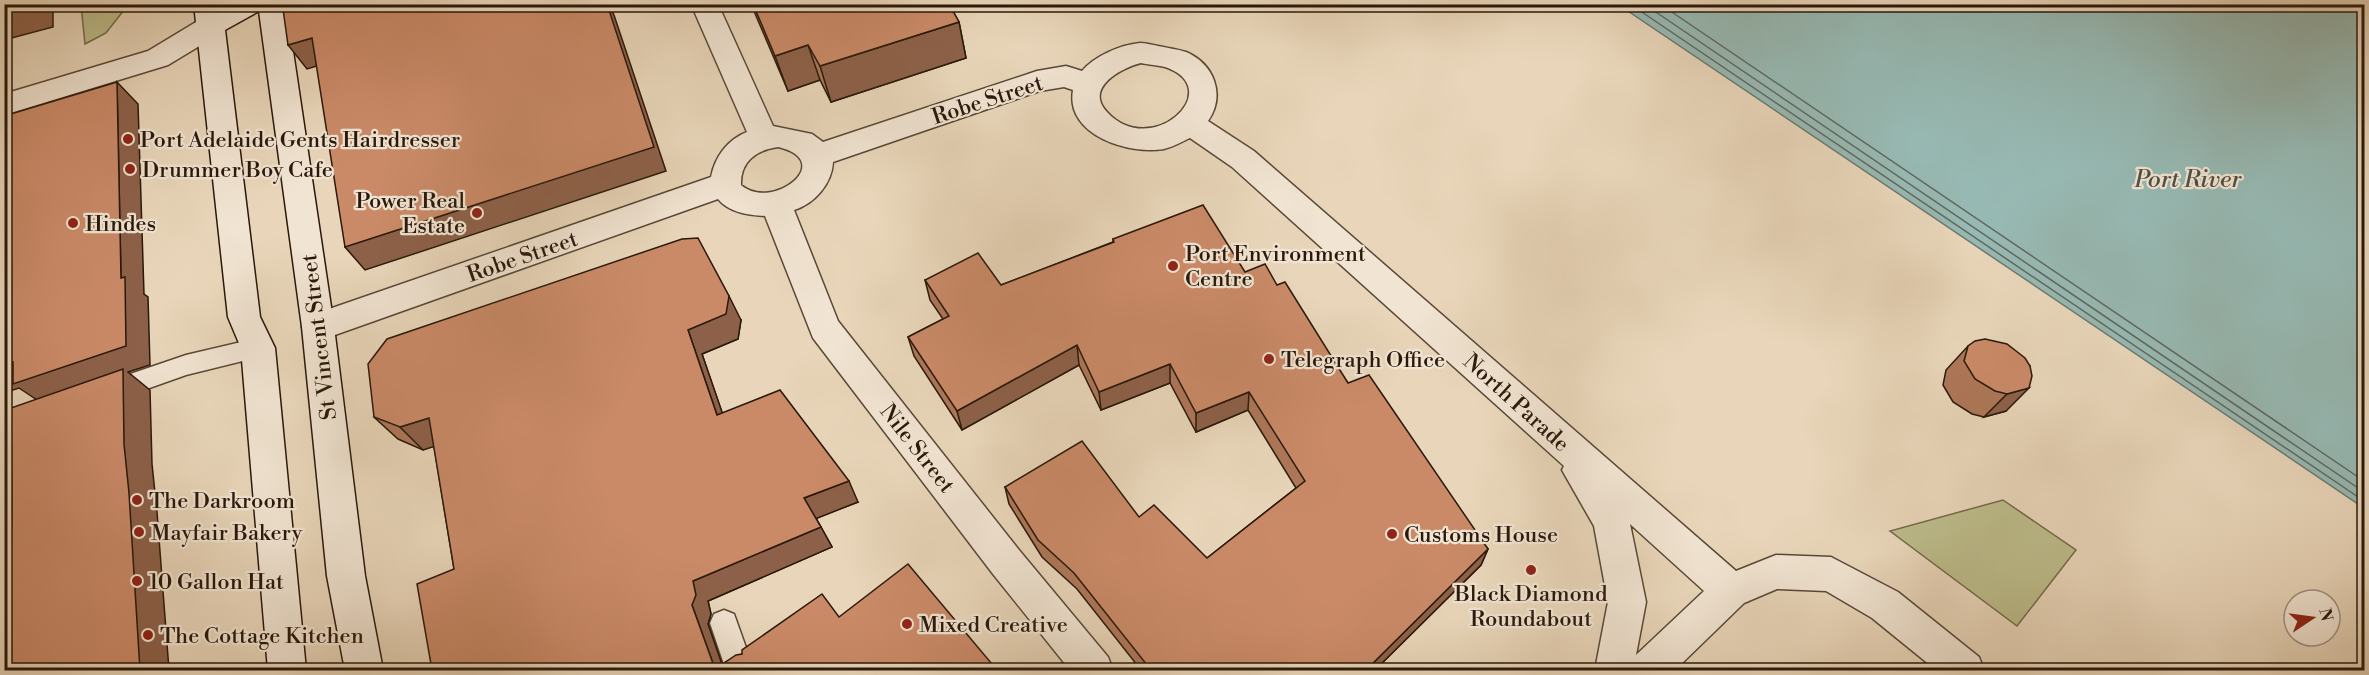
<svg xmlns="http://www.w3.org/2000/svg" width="2369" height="675" font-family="'Libre Bodoni',serif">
  <rect width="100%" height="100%" fill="#e9d6ba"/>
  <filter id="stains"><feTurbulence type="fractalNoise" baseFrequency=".00333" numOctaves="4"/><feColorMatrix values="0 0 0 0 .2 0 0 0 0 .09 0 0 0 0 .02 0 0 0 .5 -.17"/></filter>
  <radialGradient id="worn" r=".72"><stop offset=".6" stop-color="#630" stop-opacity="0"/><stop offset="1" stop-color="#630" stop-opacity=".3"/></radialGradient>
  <path fill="#bdbc8b" stroke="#736a4b" stroke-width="1.5" d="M81 5V4L128 5 106 33 85 44Z
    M2003 500 2076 550 2017 626 1890 531Z"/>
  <path fill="#97b9b3" stroke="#6b7970" stroke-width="1.5" d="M1619 5H2364V508Z"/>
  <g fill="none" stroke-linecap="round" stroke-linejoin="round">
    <path stroke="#60685f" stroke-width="1.5" d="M1630 4 2364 501
      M1644 4 2364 492
      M1660 4 2364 481"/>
    <defs>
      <path id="service" d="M258 338 267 341 270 348 267 355 186 375 110 402 101 398 98 391 101 384 186 355Z
        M41 404 50 407 53 415 50 423 4 439V417Z
        M724 610 734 614 754 670H726L710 623 714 614Z"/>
      <path id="minor" d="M691 4H718L773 126 812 134 823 142 1037 71 1066 66 1082 71C1095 56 1120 45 1140 43 1146 43 1153 45 1158 46 1167 48 1177 49 1186 52 1214 64 1226 95 1208 121L1254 151 1736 571 1776 555 1831 557 1898 592 1979 657 1984 670H1936L1872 618 1826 591 1777 589 1744 603 1675 670H1595L1608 602 1594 526 1562 470 1564 466 1232 167 1190 138C1181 142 1173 147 1164 149 1130 155 1065 136 1073 90L1064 87 1040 91 833 162C832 184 814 204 794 210L838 321 1019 550 1108 657 1113 670H1070L993 574 813 338 765 216C748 215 730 213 718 199L318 341 306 337 302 327 306 317 711 177C715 157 727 140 747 132ZM1141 63C1150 65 1160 65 1168 68 1226 91 1151 160 1107 112 1084 88 1121 68 1141 63ZM778 147C838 161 772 212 741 185 740 162 756 150 778 147ZM1630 524 1704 591 1636 655 1646 602Z
        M211 16 221 19 225 26 221 33 168 65 4 115V94L148 51 201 19Z"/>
      <path id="secondary" d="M194 4H222V8L228 4H286L334 327 365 576 383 670H345L327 576 302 327 259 11 225 30 260 317 275 348 306 670H268L241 348 228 317Z"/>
    </defs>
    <use href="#service" stroke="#594837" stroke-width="3"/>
    <use href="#minor" stroke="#594837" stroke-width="3"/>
    <use href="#secondary" stroke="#29180b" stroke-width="3"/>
    <use href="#service" fill="#f1e4d2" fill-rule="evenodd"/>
    <use href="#minor" fill="#f1e4d2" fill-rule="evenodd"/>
    <use href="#secondary" fill="#f1e4d2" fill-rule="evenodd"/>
  </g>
  <path fill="#ae7759" stroke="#29180b" stroke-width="1.5" d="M751 4H949L959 22 966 58 831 102 820 80 788 91Z
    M1113 239 1245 272 1277 285 1348 383 1488 549 1481 565 1375 670H1141L1077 589 1042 557 1009 504 1005 487 1139 517 1207 558 1296 488 1248 410 1196 432 1170 383 1101 410 1079 365 962 430 914 356 908 337 943 319 930 300 925 280 1001 285 1113 242Z
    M741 320 738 339 702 354 722 413 858 502 816 518 832 547 708 601 711 614 708 624 722 664 742 654 839 617 997 670H432L454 569 434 446 423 450 398 439 374 417Z
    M1968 346 2030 366 2006 411 1984 417 1972 414 1953 402 1943 385 1946 370Z"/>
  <path fill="#8d6149" stroke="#29180b" stroke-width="1.5" d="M4 4H53V27L4 40Z
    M607 4H609L614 15 666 171 365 270 345 247Z
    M959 22 966 58 831 102 820 66Z
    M312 38 330 62 307 69 288 45Z
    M808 45 820 80 788 91 775 56Z
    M117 82 138 104 144 294 148 297 150 365 128 372 150 390 152 464 157 512 169 670H140L40 402 19 388 4 393V364L121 278Z
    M729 296 741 320 738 339 702 354 731 438 717 415 688 330Z
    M1077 345 1079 365 962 430 957 411Z
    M1170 364V383L1101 410 1099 392Z
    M2029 388 2006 411 1984 417 2007 394Z
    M1249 392 1248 410 1196 432V413Z
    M429 418 451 441 423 450 400 427Z
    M849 481 858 502 815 519 804 498Z
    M821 527 832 547 708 601 711 614 708 624 724 670 715 669 692 605 693 581Z
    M1488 549 1481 565 1375 670H1366Z"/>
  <path fill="#ca8a68" stroke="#29180b" stroke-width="1.5" d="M289 4H607L654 147 345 247 312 38 288 45 283 9Z
    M753 4H949L959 22 820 66 808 45 775 56Z
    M117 82 121 278 125 277 126 346 13 384V362L4 364V116Z
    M1203 205 1245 272 1265 264 1277 285 1285 282 1348 383 1369 375 1488 549 1366 670H1151L1074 573 1038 540 1005 487 1082 441 1139 517 1154 505 1207 558 1305 481 1249 392 1196 413 1170 364 1099 392 1077 345 957 411 908 337 949 316 925 280 978 253 1001 285 1114 242 1113 239Z
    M698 238 729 296 726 314 688 330 717 415 780 390 849 481 804 498 821 527 693 581 696 595 692 605 715 669 736 655 742 654V650L822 594 839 617 908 564 997 670H432L417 584 454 569 429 418 400 427 374 417 368 364 387 339 682 239Z
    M1985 339 2007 344 2025 358 2030 366 2032 376 2029 388 2007 394 1995 391 1975 379 1964 361 1968 346 1975 341Z
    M123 369 124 444 129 493 140 670H9L12 506 11 408Z"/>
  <g fill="#8f2418" stroke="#f1e4d2" stroke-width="2">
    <circle cx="128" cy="139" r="6"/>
    <circle cx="130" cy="169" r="6"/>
    <circle cx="477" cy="213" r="6"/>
    <circle cx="73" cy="223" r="6"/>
    <circle cx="1173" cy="266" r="6"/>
    <circle cx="1269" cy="359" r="6"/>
    <circle cx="137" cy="500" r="6"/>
    <circle cx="139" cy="532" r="6"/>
    <circle cx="1392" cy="534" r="6"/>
    <circle cx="1531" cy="570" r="6"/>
    <circle cx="137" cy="581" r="6"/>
    <circle cx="907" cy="624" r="6"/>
    <circle cx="148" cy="635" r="6"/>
  </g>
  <g text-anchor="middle" stroke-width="4.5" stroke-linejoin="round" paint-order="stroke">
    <g font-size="22" fill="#29180b" stroke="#f1e4d2">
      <text transform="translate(987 99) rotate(-18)" y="8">Robe Street</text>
      <text transform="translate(522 256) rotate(-19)" y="8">Robe Street</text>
      <text transform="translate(318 337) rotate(-97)" y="8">St Vincent Street</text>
      <text transform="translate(1517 402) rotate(42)" y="8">North Parade</text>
      <text transform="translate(918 448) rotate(52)" y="8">Nile Street</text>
    </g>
    <g font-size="22" fill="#29180b" stroke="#f1e4d2" text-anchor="start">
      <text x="140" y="147">Port Adelaide Gents Hairdresser</text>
      <text x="142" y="177">Drummer Boy Cafe</text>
      <text x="465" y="208" text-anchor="end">Power Real<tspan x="465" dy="25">Estate</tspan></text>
      <text x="85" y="231">Hindes</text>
      <text x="1185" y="261">Port Environment<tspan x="1185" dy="25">Centre</tspan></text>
      <text x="1281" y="367">Telegraph Office</text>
      <text x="149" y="508">The Darkroom</text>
      <text x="151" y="540">Mayfair Bakery</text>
      <text x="1404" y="542">Customs House</text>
      <text x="149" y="589">10 Gallon Hat</text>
      <text x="1531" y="601" text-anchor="middle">Black Diamond<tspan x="1531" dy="25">Roundabout</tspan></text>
      <text x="919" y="632">Mixed Creative</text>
      <text x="160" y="643">The Cottage Kitchen</text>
    </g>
    <g font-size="24" font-style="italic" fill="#505046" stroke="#f1e4d2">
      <text x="2188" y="187">Port River</text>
    </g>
  </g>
  <rect width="2369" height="675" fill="none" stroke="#e9d6ba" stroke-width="24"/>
  <rect x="6" y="6" width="2357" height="663" fill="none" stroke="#29180b" stroke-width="3"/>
  <rect x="12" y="12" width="2345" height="651" fill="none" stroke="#29180b" stroke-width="1.5"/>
  <g transform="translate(2312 618) rotate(77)"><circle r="28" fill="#f1e4d2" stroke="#a19282" stroke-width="1.5"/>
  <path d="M0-4.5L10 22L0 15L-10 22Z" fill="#8f2418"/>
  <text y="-9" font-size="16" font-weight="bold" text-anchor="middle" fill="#29180b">N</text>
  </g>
  <rect width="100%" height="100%" filter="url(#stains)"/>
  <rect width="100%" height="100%" fill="url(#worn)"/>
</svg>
